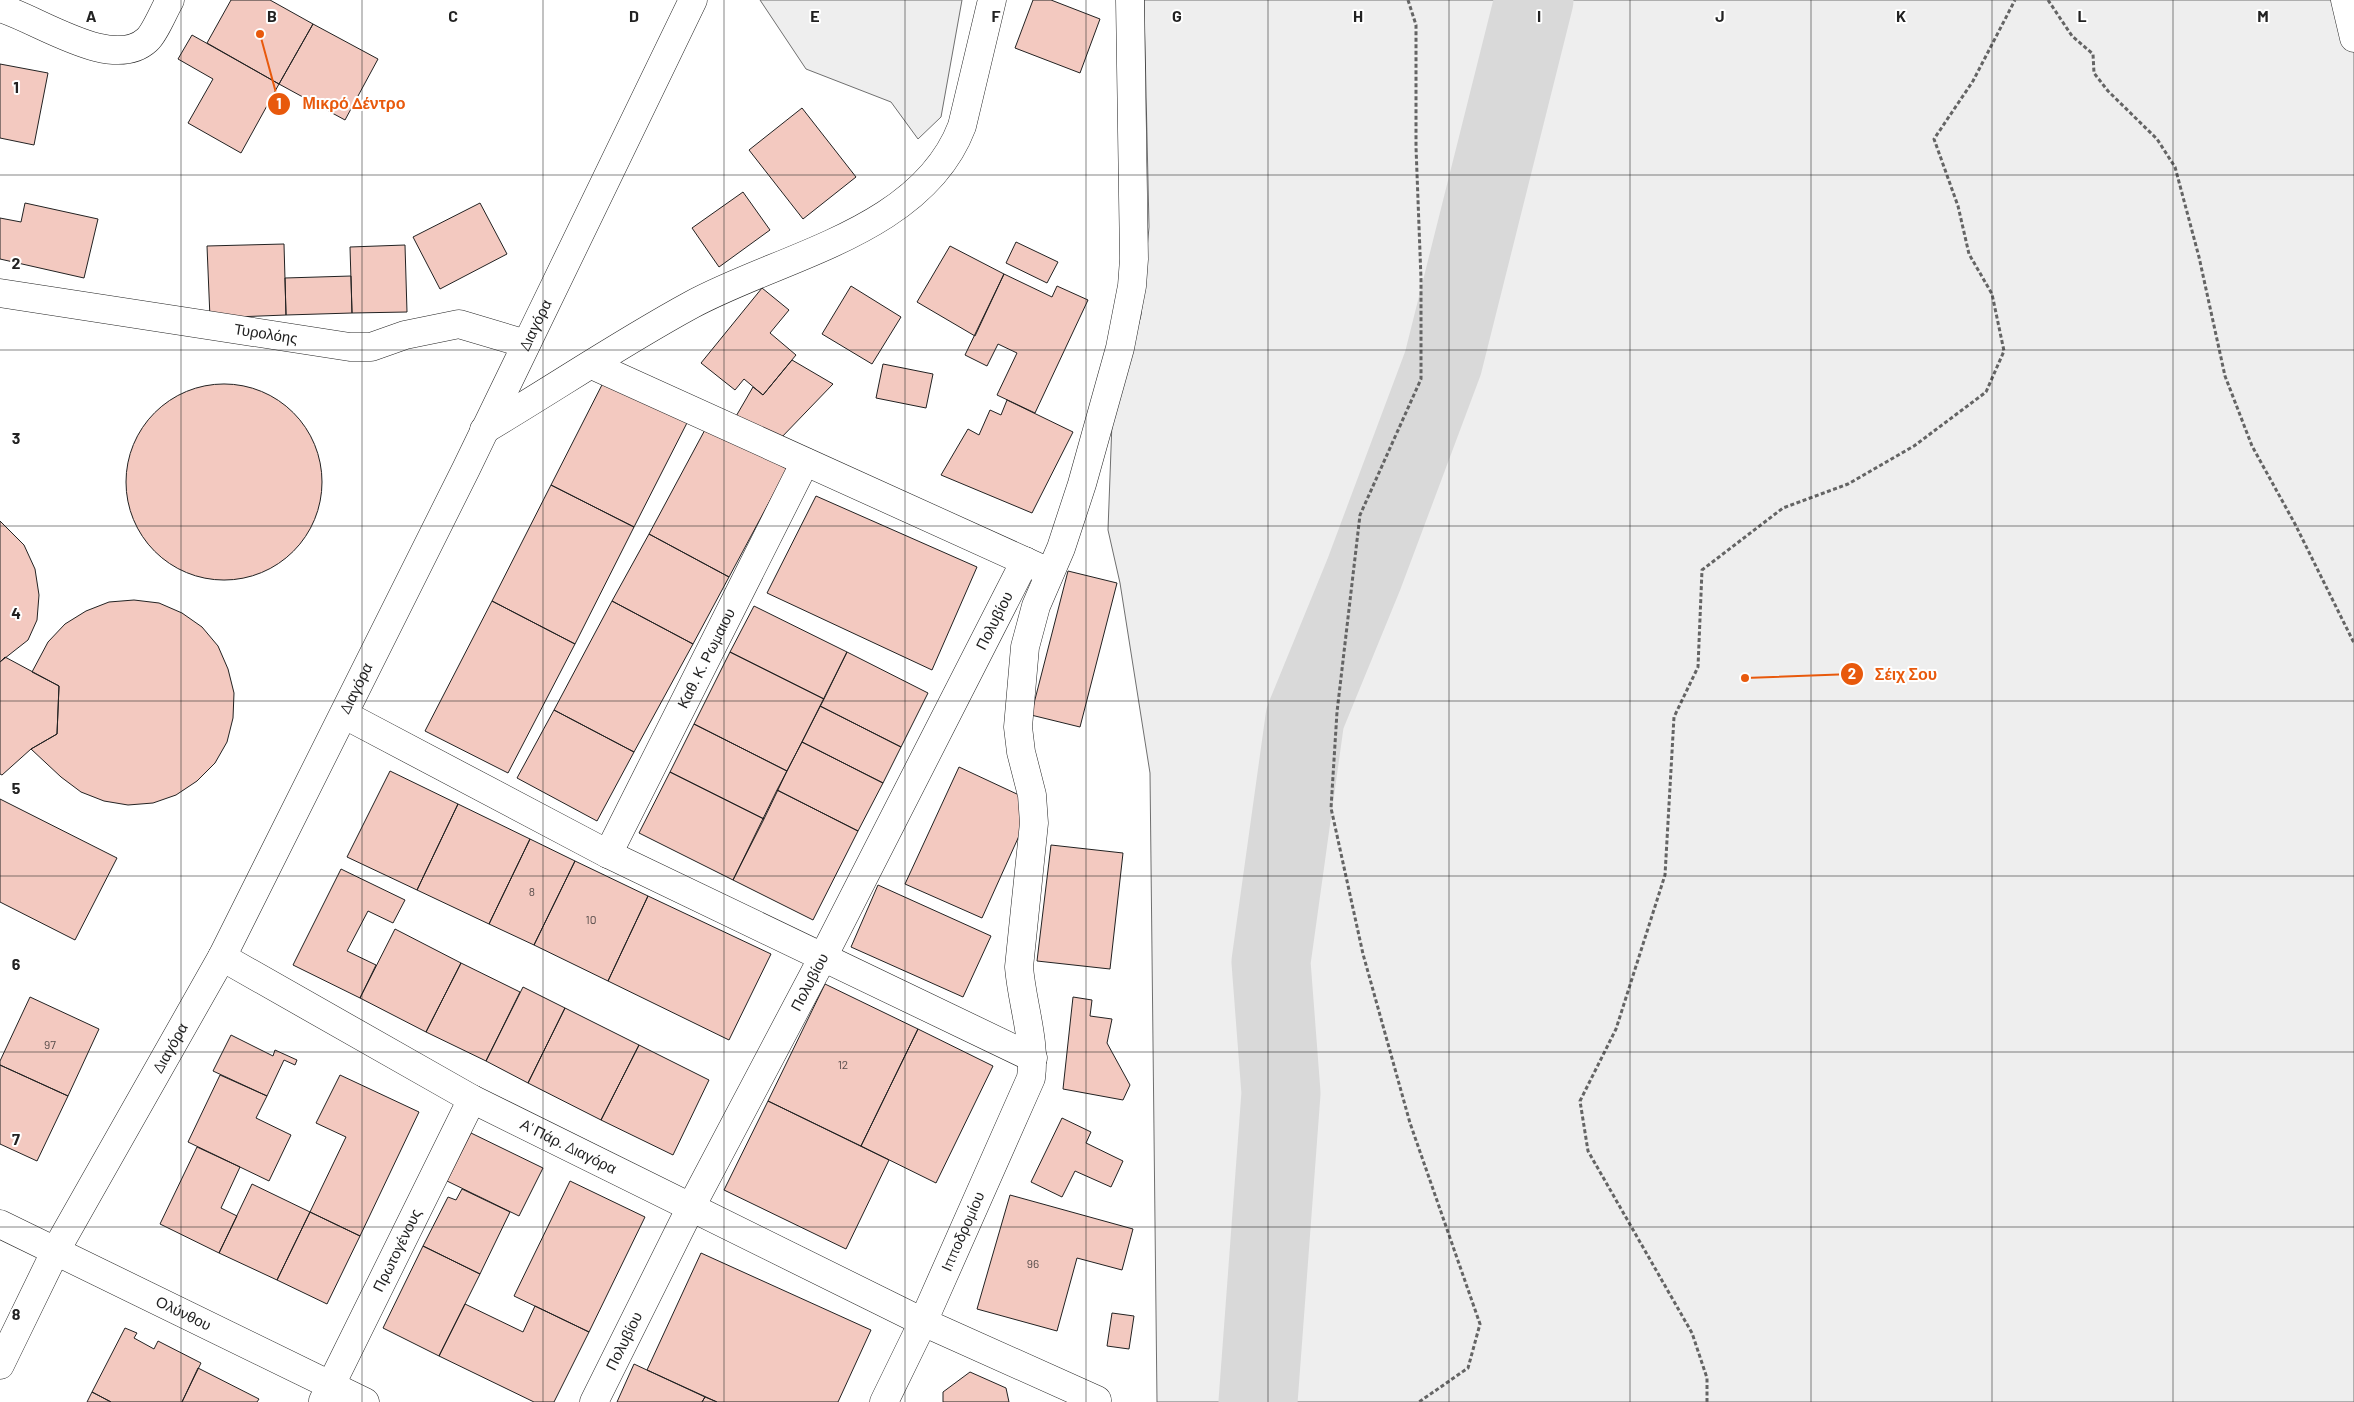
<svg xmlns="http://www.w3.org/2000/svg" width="2354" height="1402" font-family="Barlow,sans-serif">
  <rect width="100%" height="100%" fill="#fff"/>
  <path fill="#eee" stroke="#6f6f6f" d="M760 0H962L941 117 918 139 891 102 806 69Z
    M1144 0H2354V1402H1157L1150 773 1120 583 1108 530 1112 422 1141 315 1149 227Z"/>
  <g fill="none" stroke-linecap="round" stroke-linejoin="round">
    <path stroke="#d9d9d9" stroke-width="79" d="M1258 1402 1281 1093 1271 962 1305 718 1364 574 1443 363 1534 0"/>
  </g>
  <path fill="#f3c9c0" stroke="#222" d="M231 0H270L313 24 279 84 207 43Z
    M1033 0H1051L1100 19 1080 73 1015 48Z
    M313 24 378 59 345 120 279 84Z
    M192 35 279 84 241 153 188 123 213 79 178 59Z
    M0 64 48 73 34 145 0 138Z
    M802 108 856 177 803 219 749 150Z
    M743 192 770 230 719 267 692 228Z
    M25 203 98 219 84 278 0 259V218L21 222Z
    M480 203 507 254 440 289 413 237Z
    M1016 242 1058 262 1047 283 1006 263Z
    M284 244 286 315 210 318 207 246Z
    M405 245 407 312 352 313 350 247Z
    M950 246 1004 274 975 336 917 302Z
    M1004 274 1052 297 1057 286 1088 300 1035 413 997 395 1017 353 998 344 987 366 965 355Z
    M351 276 352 313 286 315 285 278Z
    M851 286 901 317 872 364 822 334Z
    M762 288 789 310 770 333 796 355 763 395 744 379 735 390 701 363Z
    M792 360 833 384 779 440 735 418 753 387 763 395Z
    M883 364 933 374 926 408 876 398Z
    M607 375 690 417 634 527 551 485Z
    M126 482a98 98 0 1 1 196 0a98 98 0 1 1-196 0Z
    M1007 400 1073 432 1032 513 941 475 968 429 979 435 990 410 1001 415Z
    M707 426 787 469 729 577 649 534Z
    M551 485 634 527 575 644 492 601Z
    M816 496 977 567 932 670 767 593Z
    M0 521 24 545 35 569 39 595 37 620 28 640 0 662Z
    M649 534 729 577 693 644 612 601Z
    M1068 571 1117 583 1080 727 1031 715Z
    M134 600 159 603 182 613 202 627 218 646 228 669 234 693 233 718 227 742 215 763 197 781 176 795 153 803 128 805 104 801 81 792 61 777 31 749 57 734 59 686 32 672 48 642 65 624 86 611 109 602Z
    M492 601 575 644 508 773 425 731Z
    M612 601 693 644 634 752 554 710Z
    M754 606 847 652 824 699 730 652Z
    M730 652 824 699 787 771 694 724Z
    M847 652 928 693 901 747 820 706Z
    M5 657 59 686 57 734 31 749 2 775 0 774V662Z
    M820 706 901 747 883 783 802 742Z
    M554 710 634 752 597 821 517 778Z
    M694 724 787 771 764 819 670 772Z
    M802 742 883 783 858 831 777 790Z
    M959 767 1019 795 1028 816 982 918 905 884Z
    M390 771 458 804 417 890 347 857Z
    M670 772 764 819 733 880 639 833Z
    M777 790 858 831 813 920 733 880Z
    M0 799 117 858 75 940 0 902Z
    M458 804 530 839 489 924 417 890Z
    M530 839 575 861 534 945 489 924Z
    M1051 845 1123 853 1110 969 1037 961Z
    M575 861 648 896 608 981 534 945Z
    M341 869 405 900 393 923 368 911 347 951 376 965 360 998 293 965Z
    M878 885 991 936 963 997 851 947Z
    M648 896 771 954 729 1040 608 981Z
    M395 929 461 963 426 1032 360 998Z
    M461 963 520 992 486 1061 426 1032Z
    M825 984 918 1029 861 1146 768 1101Z
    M523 987 565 1008 528 1083 486 1061Z
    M30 997 99 1029 68 1096 0 1065V1061Z
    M1073 997 1092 1000 1090 1016 1112 1019 1107 1043 1130 1085 1123 1100 1063 1089Z
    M565 1008 639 1045 601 1120 528 1083Z
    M918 1029 993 1066 936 1183 861 1146Z
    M231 1035 273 1056 275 1050 297 1060 295 1065 284 1060 267 1096 213 1071Z
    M639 1045 709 1080 673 1155 601 1120Z
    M0 1065 68 1096 37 1161 0 1144Z
    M220 1075 267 1096 256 1118 291 1135 269 1181 188 1142Z
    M340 1075 419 1112 360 1236 310 1212 346 1137 316 1123Z
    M768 1101 889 1160 846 1249 724 1190Z
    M1062 1118 1091 1132 1086 1143 1123 1161 1111 1187 1075 1171 1062 1197 1031 1182Z
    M471 1133 543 1168 519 1216 447 1181Z
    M197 1147 240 1167 221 1208 237 1216 219 1253 160 1224Z
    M570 1181 645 1217 589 1332 514 1296Z
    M252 1184 310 1212 277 1280 219 1253Z
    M462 1189 510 1212 480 1274 423 1246 448 1197 456 1200Z
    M1010 1195 1133 1229 1122 1270 1077 1258 1057 1331 977 1309Z
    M310 1212 360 1236 327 1304 277 1280Z
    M423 1246 480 1274 439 1356 383 1328Z
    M701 1253 871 1330 838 1402H717L647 1370Z
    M465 1304 523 1332 535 1306 589 1332 554 1402H534L439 1356Z
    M1112 1313 1134 1316 1129 1349 1107 1346Z
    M125 1328 137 1333 134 1338 154 1349 158 1341 201 1363 182 1402H111L92 1392Z
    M634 1364 705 1397 702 1402H617Z
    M198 1368 259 1399 257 1402H182Z
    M970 1372 1006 1388 1009 1402H943V1392Z
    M92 1392 111 1402H87Z
    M705 1397 717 1402H702Z"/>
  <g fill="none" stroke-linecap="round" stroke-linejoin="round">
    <defs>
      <g id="minor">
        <path d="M0 8C38 19 112 72 147 40 155 33 164 10 170 0"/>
        <path id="s1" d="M0 293 350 347H371L405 335 459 324 526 344"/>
        <path d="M592 365 1040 568"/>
        <path d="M484 430C553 389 621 343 691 305 781 256 922 232 962 126L992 0"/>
        <path d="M345 715 608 854 1033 1058"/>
        <path id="s2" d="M608 854 805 462"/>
        <path id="s3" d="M222 957 472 1099 923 1322 1097 1400"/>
        <path id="s4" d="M0 1224 365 1402"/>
        <path id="s5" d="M323 1401 472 1099"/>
        <path id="s6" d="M594 1402 691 1207 823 957 1025 561"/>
        <path id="s7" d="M884 1402 923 1322 1031 1078C1036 1041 1022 1004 1019 967L1034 823 1032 795 1021 752 1018 727 1025 647 1036 606 1061 548 1082 484 1120 348 1132 286 1134 259 1130 0"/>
      </g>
      <g id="major">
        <path id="s8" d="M0 1365 56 1250 222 957 466 469 693 0"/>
      </g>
      <path id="highway" d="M2345 0 2354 38"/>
    </defs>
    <use href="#minor" stroke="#222" stroke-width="29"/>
    <use href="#major" stroke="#222" stroke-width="29"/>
    <use href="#highway" stroke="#222" stroke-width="29"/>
    <path stroke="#646464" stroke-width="3" stroke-dasharray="4 2.5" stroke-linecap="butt" d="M1408 0 1416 25V147L1421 279V379L1360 515 1337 712 1331 808 1363 954 1410 1123 1480 1324 1468 1368 1419 1402
      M2048 0 2072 36 2093 54 2094 73 2108 91 2157 139 2175 167 2199 257 2225 376 2252 446 2295 524 2354 643
      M1707 1402V1378L1692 1333 1588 1151 1580 1101 1616 1029 1665 875 1674 717 1698 667 1702 570 1783 508 1848 484 1914 446 1986 392 2004 351 1992 294 1969 254 1958 206 1934 139 1973 81 2015 0"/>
    <use href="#minor" stroke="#fff" stroke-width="28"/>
    <use href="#major" stroke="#fff" stroke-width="28"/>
    <use href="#highway" stroke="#fff" stroke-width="28"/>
  </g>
  <path fill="none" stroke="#222" stroke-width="1" stroke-opacity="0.55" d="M181 0V1402M362 0V1402M543 0V1402M724 0V1402M905 0V1402M1086 0V1402M1268 0V1402M1449 0V1402M1630 0V1402M1811 0V1402M1992 0V1402M2173 0V1402M0 175H2354M0 350H2354M0 526H2354M0 701H2354M0 876H2354M0 1052H2354M0 1227H2354"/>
  <g text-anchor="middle" stroke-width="4" stroke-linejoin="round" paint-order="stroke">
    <g font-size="12" fill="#564c4a">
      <text x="532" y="896">8</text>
      <text x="591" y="924">10</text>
      <text x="50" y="1049">97</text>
      <text x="843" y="1069">12</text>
      <text x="1033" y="1268">96</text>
    </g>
    <g font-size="15" fill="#222" stroke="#fff">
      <text dy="5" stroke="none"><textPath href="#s8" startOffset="1170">Διαγόρα</textPath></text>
      <text dy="5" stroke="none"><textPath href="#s1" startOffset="269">Τυρολόης</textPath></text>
      <text dy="5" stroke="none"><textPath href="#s6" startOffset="878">Πολυβίου</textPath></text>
      <text dy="5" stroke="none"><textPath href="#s2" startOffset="219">Καθ. Κ. Ρωμαιου</textPath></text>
      <text dy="5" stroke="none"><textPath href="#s8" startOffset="765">Διαγόρα</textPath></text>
      <text dy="5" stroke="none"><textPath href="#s6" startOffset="472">Πολυβίου</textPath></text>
      <text dy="5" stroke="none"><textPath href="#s8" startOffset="360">Διαγόρα</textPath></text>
      <text dy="5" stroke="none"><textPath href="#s3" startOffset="395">Α' Πάρ. Διαγόρα</textPath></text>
      <text dy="5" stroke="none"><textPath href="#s7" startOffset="188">Ιπποδρομίου</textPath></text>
      <text dy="5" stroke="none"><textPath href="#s5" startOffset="168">Πρωτογένους</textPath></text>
      <text dy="5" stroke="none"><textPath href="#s4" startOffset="204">Ολύνθου</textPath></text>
      <text dy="5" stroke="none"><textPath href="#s6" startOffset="68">Πολυβίου</textPath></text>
    </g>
  </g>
  <g font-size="16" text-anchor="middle" font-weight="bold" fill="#222" stroke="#fff" stroke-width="4" stroke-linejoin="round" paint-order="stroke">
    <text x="91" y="22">A</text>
    <text x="272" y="22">B</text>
    <text x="453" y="22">C</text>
    <text x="634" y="22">D</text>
    <text x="815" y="22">E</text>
    <text x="996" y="22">F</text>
    <text x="1177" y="22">G</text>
    <text x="1358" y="22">H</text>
    <text x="1539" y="22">I</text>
    <text x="1720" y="22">J</text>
    <text x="1901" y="22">K</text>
    <text x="2082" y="22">L</text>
    <text x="2263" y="22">M</text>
    <text x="16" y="93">1</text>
    <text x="16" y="269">2</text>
    <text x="16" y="444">3</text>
    <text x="16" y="619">4</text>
    <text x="16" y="794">5</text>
    <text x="16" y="970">6</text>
    <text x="16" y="1145">7</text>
    <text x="16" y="1320">8</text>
  </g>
  <path fill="none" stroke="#e8590c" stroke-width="2" d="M260 34L279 104M1745 678L1852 674"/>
  <g fill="#e8590c" stroke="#fff" stroke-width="2">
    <circle cx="260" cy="34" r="5"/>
    <circle cx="1745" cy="678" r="5"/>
    <circle cx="279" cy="104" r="12"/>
    <circle cx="1852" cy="674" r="12"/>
  </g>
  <g font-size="15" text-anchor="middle" font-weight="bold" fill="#fff">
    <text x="279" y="109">1</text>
    <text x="1852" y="679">2</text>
  </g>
  <g font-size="16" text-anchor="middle" font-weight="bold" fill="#e8590c" stroke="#fff" stroke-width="4" stroke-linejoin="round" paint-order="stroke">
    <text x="354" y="109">Μικρό Δέντρο</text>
    <text x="1906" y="680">Σέιχ Σου</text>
  </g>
</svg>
